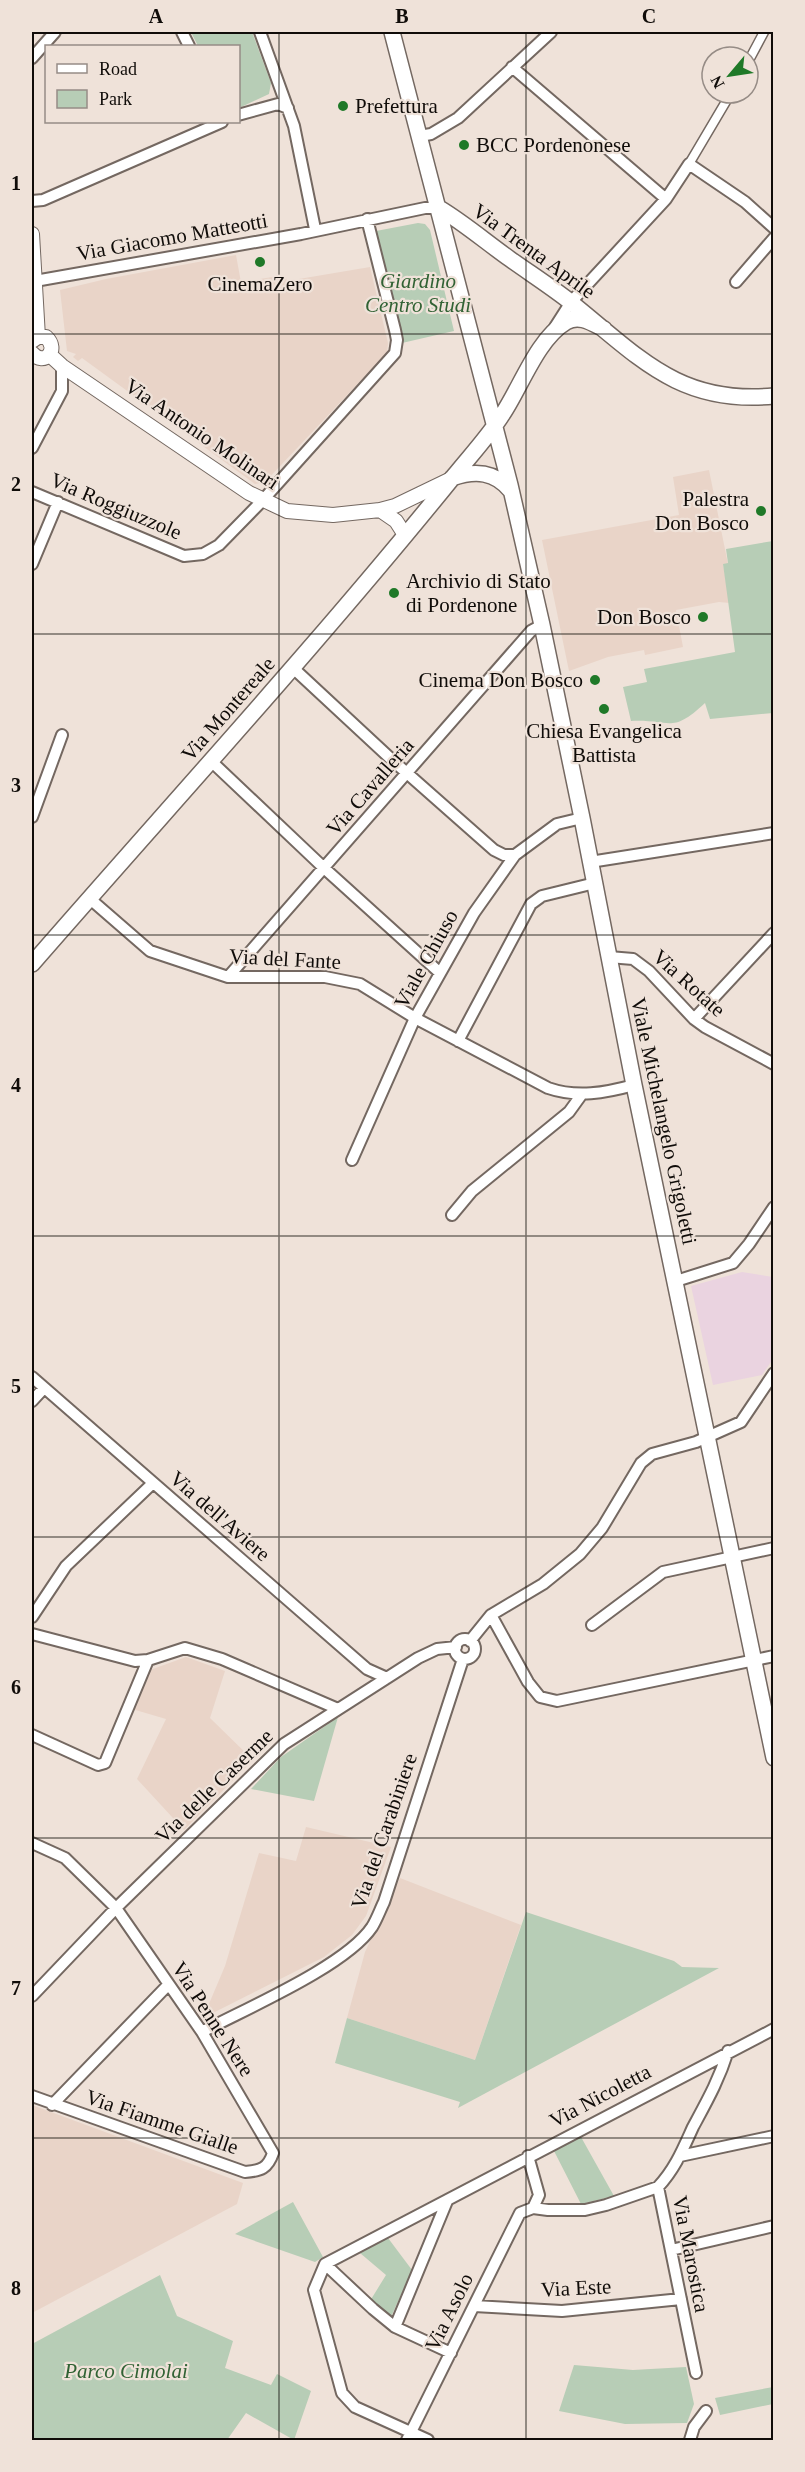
<svg xmlns="http://www.w3.org/2000/svg" width="805" height="2472" font-family="'Times New Roman',serif">
  <rect width="100%" height="100%" fill="#efe2d9"/>
  <path fill="#ead3e0" d="M742 1272 773 1277V1359L762 1375 713 1385 691 1286Z"/>
  <path fill="#e9d4c8" d="M236 255 242 288 260 284V279L285 275 287 281 370 267 388 343 387 353 265 482 255 484 82 358 78 361 73 357 76 354 67 351 60 290 106 279Z
    M709 470 728 564H723L730 603 719 602 676 610 683 647 645 655 644 650 608 657 569 671 542 540 679 515 673 477Z
    M186 1657 225 1671 210 1718 253 1760 184 1830 137 1779 166 1719 132 1709 150 1670Z
    M306 1827 391 1847 366 1916 352 1935 324 1957 203 2018 225 1966 259 1853 296 1861Z
    M400 1878 521 1925 475 2060 347 2018 365 1952Z
    M32 2105 243 2183 237 2204 32 2313Z"/>
  <path fill="#b7cdb6" d="M191 32H252L271 83 269 94 239 108 238 46H198Z
    M418 223 425 224 430 230 454 331 402 343 376 231Z
    M773 541V713L710 719 705 703C671 735 671 719 631 721L623 687 647 682 644 669 735 652 723 564 728 563 726 549Z
    M338 1717 314 1801 251 1789 281 1757Z
    M526 1912 674 1961 682 1967 719 1968 458 2108 460 2102 335 2063 347 2018 475 2060Z
    M581 2137 614 2196 581 2204 554 2151Z
    M293 2202 323 2257 315 2262 235 2234Z
    M388 2238 412 2270 391 2317 370 2301 386 2275 360 2253Z
    M160 2275 177 2316 233 2341 225 2368 271 2385 277 2374 311 2391 294 2440 246 2413 227 2440H32V2344Z
    M574 2365 633 2370 686 2367 694 2404 687 2423 625 2424 559 2411Z
    M773 2387V2404L720 2415 715 2398Z"/>
  <g fill="none" stroke-linecap="round" stroke-linejoin="round">
    <defs>
      <path id="pedestrian" d="M748 62 764 32
        M689 164 731 93"/>
      <path id="minor" d="M182 32 189 46
        M260 32 294 126 315 229
        M32 58 55 32
        M512 67 666 199
        M238 115 278 104 288 108
        M420 136 431 134 458 118 551 32
        M32 201 43 200 222 122
        M35 281 301 234 425 208H439
        M736 282 774 238
        M555 327 571 302 666 199 689 164 745 202 774 228
        M32 448 62 391V366
        M32 492 184 556 203 554 219 545 262 501 395 353 397 340 395 330 367 219
        M32 564 58 502
        M292 667 391 759 494 850 504 855H515
        M211 761 324 868 439 972
        M32 817 62 735
        M590 862 774 833
        M89 898 150 951 228 977H325L360 984 415 1018 548 1088C577 1098 605 1093 634 1085
        M609 957 633 959 649 971 694 1019 705 1027 774 1064
        M228 977 531 631 542 625
        M694 1019 774 933
        M458 1041 531 904 542 896 595 883
        M352 1160 415 1018 474 913 515 855 557 824 582 818
        M452 1215 472 1191 569 1112 582 1094
        M676 1281 733 1263 749 1244 774 1207
        M32 1377 367 1669 387 1678
        M32 1401 44 1388
        M491 1615 528 1682 540 1697 557 1701 774 1656
        M32 1617 66 1566 153 1483
        M592 1625 663 1572 774 1548
        M32 1634 135 1661 148 1660 185 1648 222 1659 338 1709
        M455 1649a10 10 0 1 1 20 0a10 10 0 1 1-20 0Z
        M470 1641 491 1615 543 1584 580 1554 602 1528 641 1463 652 1454 696 1442 741 1422 774 1373
        M32 1735 98 1765 105 1763 148 1660
        M32 1843 65 1858 116 1908 202 2032 273 2153C268 2168 261 2171 245 2172L32 2096
        M32 1996 116 1908 284 1744 418 1658 437 1649 456 1647
        M202 2032C245 2009 346 1966 372 1927 377 1919 380 1910 384 1902L463 1659
        M52 2105 168 1985
        M528 2156 539 2195 533 2208
        M680 2156 774 2136
        M671 2250 774 2226
        M325 2264 373 2309 395 2327 451 2353
        M474 2306 562 2311 681 2299
        M395 2327 447 2201
        M696 2373 658 2187C675 2169 683 2149 693 2127 707 2101 719 2080 728 2051
        M407 2440 520 2213 533 2208 548 2210H585L606 2205 658 2187
        M428 2440 355 2407 342 2393 314 2290 325 2264 774 2029
        M690 2440 694 2427 706 2411"/>
      <path id="tertiary" d="M32 234 38 337
        M32 353C44 367 60 350 46 337H38L32 341
        M50 355 62 366 249 493 287 511 333 515 380 510 395 506 451 479
        M380 510 396 521 405 535"/>
      <path id="secondary" d="M392 32 510 485 542 625 582 818 634 1085 774 1758
        M439 208C464 223 486 242 510 259 531 274 553 288 573 304 640 358 680 405 774 396
        M452 478C475 470 495 471 511 491
        M32 964C173 802 319 643 454 476 470 456 488 437 502 415 520 389 537 339 566 322 579 314 592 323 604 329"/>
    </defs>
    <use href="#pedestrian" stroke="#746861" stroke-width="11"/>
    <use href="#minor" stroke="#746861" stroke-width="14"/>
    <use href="#tertiary" stroke="#746861" stroke-width="16"/>
    <use href="#secondary" stroke="#746861" stroke-width="18"/>
    <use href="#pedestrian" stroke="#fff" stroke-width="8"/>
    <use href="#minor" stroke="#fff" stroke-width="10"/>
    <use href="#tertiary" stroke="#fff" stroke-width="14"/>
    <use href="#secondary" stroke="#fff" stroke-width="15"/>
  </g>
  <path fill="none" stroke="#100c09" stroke-width="1.5" stroke-opacity="0.55" d="M279 32V2440M526 32V2440M32 334H774M32 634H774M32 935H774M32 1236H774M32 1537H774M32 1838H774M32 2138H774"/>
  <g fill="#1f7928" stroke="#efe2d9" stroke-width="2">
    <circle cx="343" cy="106" r="6"/>
    <circle cx="464" cy="145" r="6"/>
    <circle cx="260" cy="262" r="6"/>
    <circle cx="761" cy="511" r="6"/>
    <circle cx="394" cy="593" r="6"/>
    <circle cx="703" cy="617" r="6"/>
    <circle cx="595" cy="680" r="6"/>
    <circle cx="604" cy="709" r="6"/>
  </g>
  <g text-anchor="middle" stroke-width="4.5" stroke-linejoin="round" paint-order="stroke">
    <g font-size="21" fill="#100c09" stroke="#efe2d9" text-anchor="start">
      <text x="355" y="113">Prefettura</text>
      <text x="476" y="152">BCC Pordenonese</text>
      <text x="260" y="291" text-anchor="middle">CinemaZero</text>
      <text x="749" y="506" text-anchor="end">Palestra<tspan x="749" dy="24">Don Bosco</tspan></text>
      <text x="406" y="588">Archivio di Stato<tspan x="406" dy="24">di Pordenone</tspan></text>
      <text x="691" y="624" text-anchor="end">Don Bosco</text>
      <text x="583" y="687" text-anchor="end">Cinema Don Bosco</text>
      <text x="604" y="738" text-anchor="middle">Chiesa Evangelica<tspan x="604" dy="24">Battista</tspan></text>
    </g>
    <g font-size="21" fill="#100c09" stroke="#efe2d9">
      <text transform="translate(172 237) rotate(-10)" y="7">Via Giacomo Matteotti</text>
      <text transform="translate(534 251) rotate(36)" y="7">Via Trenta Aprile</text>
      <text transform="translate(202 434) rotate(34)" y="7">Via Antonio Molinari</text>
      <text transform="translate(116 506) rotate(23)" y="7">Via Roggiuzzole</text>
      <text transform="translate(228 709) rotate(-49)" y="7">Via Montereale</text>
      <text transform="translate(370 787) rotate(-49)" y="7">Via Cavalleria</text>
      <text transform="translate(285 959) rotate(3)" y="7">Via del Fante</text>
      <text transform="translate(426 959) rotate(-61)" y="7">Viale Chiuso</text>
      <text transform="translate(689 983) rotate(42)" y="7">Via Rotate</text>
      <text transform="translate(664 1121) rotate(78)" y="7">Viale Michelangelo Grigoletti</text>
      <text transform="translate(220 1516) rotate(41)" y="7">Via dell'Aviere</text>
      <text transform="translate(214 1786) rotate(-44)" y="7">Via delle Caserme</text>
      <text transform="translate(384 1831) rotate(-71)" y="7">Via del Carabiniere</text>
      <text transform="translate(213 2019) rotate(57)" y="7">Via Penne Nere</text>
      <text transform="translate(600 2096) rotate(-28)" y="7">Via Nicoletta</text>
      <text transform="translate(162 2122) rotate(19)" y="7">Via Fiamme Gialle</text>
      <text transform="translate(691 2254) rotate(79)" y="7">Via Marostica</text>
      <text transform="translate(576 2288) rotate(-3)" y="7">Via Este</text>
      <text transform="translate(449 2312) rotate(-64)" y="7">Via Asolo</text>
    </g>
    <g font-size="21" font-style="italic" fill="#316234" stroke="#efe2d9">
      <text x="418" y="288">Giardino<tspan x="418" dy="24">Centro Studi</tspan></text>
      <text x="126" y="2378">Parco Cimolai</text>
    </g>
  </g>
  <rect width="805" height="2472" fill="none" stroke="#efe2d9" stroke-width="66"/>
  <rect x="45" y="45" width="195" height="78" fill="#efe2d9" stroke="#968c86" stroke-width="1.5"/>
  <rect x="57" y="64" width="30" height="9" fill="#ffffff" stroke="#968c86" stroke-width="1.5"/>
  <text x="99" y="75" font-size="18" fill="#100c09">Road</text>
  <rect x="57" y="90" width="30" height="18" fill="#b7cdb6" stroke="#968c86" stroke-width="1.5"/>
  <text x="99" y="105" font-size="18" fill="#100c09">Park</text>
  <g transform="translate(730 75) rotate(241)"><circle r="28" fill="#efe2d9" stroke="#968c86" stroke-width="1.5"/>
  <path d="M0-4.5L10 22L0 15L-10 22Z" fill="#1f7928"/>
  <text y="-9" font-size="16" font-weight="bold" text-anchor="middle" fill="#100c09">N</text>
  </g>
  <rect x="33" y="33" width="739" height="2406" fill="none" stroke="#100c09" stroke-width="2"/>
  <g font-size="20" text-anchor="middle" font-weight="bold" fill="#100c09">
    <text x="156" y="23">A</text>
    <text x="402" y="23">B</text>
    <text x="649" y="23">C</text>
    <text x="16" y="190">1</text>
    <text x="16" y="491">2</text>
    <text x="16" y="792">3</text>
    <text x="16" y="1092">4</text>
    <text x="16" y="1393">5</text>
    <text x="16" y="1694">6</text>
    <text x="16" y="1995">7</text>
    <text x="16" y="2295">8</text>
  </g>
</svg>
